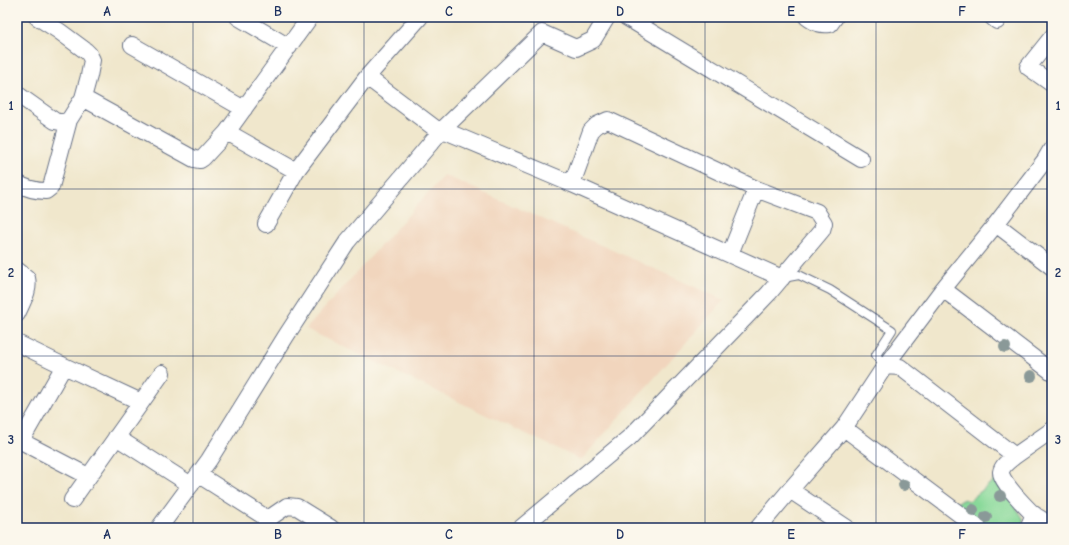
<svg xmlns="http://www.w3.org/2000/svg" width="1069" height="545" font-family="'Comic Neue',sans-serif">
  <rect width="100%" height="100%" fill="#fbf7ec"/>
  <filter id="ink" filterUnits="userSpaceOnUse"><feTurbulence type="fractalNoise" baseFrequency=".025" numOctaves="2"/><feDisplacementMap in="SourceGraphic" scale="8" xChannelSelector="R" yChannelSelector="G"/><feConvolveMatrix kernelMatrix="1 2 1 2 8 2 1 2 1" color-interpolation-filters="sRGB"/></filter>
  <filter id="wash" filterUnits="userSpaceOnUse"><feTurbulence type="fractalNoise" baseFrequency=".012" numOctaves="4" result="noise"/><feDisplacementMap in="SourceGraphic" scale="16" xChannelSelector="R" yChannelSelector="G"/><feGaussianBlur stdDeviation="0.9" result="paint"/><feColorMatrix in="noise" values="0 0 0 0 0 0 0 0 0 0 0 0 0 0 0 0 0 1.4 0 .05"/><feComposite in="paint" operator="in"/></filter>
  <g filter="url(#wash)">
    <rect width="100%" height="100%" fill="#f0e7cc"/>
    <path fill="#f1d5bd" d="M444 175 724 300 581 460 306 329Z"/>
    <path fill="#88d999" stroke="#52847c" d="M997 478 1023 518V525L1021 528H991L956 503 964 499 969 501Z"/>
  </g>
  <g filter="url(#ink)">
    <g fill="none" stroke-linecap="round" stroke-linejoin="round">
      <defs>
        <path id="lane" d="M783 278 799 275 830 290 892 330 876 355 885 366"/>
        <path id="street" d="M238 17 289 47
          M626 17 861 159
          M807 17C815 23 820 25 830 24L835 17
          M992 17 997 21
          M1052 37 1028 67 1052 84
          M132 45 244 109
          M367 77 440 132
          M17 94 55 121 60 122H64L69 120 83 98 89 76 92 60 89 54 86 51 59 31 37 17
          M83 98 194 159 200 160 203 158 227 132 310 17
          M443 130 572 184 782 278
          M227 132 296 171 367 77 420 17
          M17 183C27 189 35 191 46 191L51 187 69 120
          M266 224 296 171
          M996 224 1052 267
          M730 254 756 189
          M17 270 27 278C30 291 22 302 17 314
          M943 289 1052 372
          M17 343 64 366 141 402
          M885 366 900 367 1015 456C1010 460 1002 465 1001 472 1000 481 1026 507 1033 514 1039 518 1046 522 1052 526
          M844 428 978 528
          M116 437 191 485
          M17 439 88 476
          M21 441 64 366
          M1015 456 1052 430
          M199 475 268 519
          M790 490 847 528
          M72 500 162 373
          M159 528 209 460 286 336 347 242 440 132 542 33 576 48 593 40 607 17
          M264 528 268 519 287 506 297 507 331 528
          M521 528 630 437 769 293 822 230 824 223 817 212 756 189 608 120 597 125 591 131 572 184
          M758 528 790 490 844 428 885 366 943 289 996 224 1045 160 1052 148
          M1028 528 1034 514"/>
      </defs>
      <use href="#lane" stroke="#666f84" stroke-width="10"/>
      <use href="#street" stroke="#666f84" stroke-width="18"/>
      <use href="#lane" stroke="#fff" stroke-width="8"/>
      <use href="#street" stroke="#fff" stroke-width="16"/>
    </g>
    <g fill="#8a9998">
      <circle cx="1005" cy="347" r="6"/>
      <circle cx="1031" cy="376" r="6"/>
      <circle cx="904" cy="485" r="6"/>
      <circle cx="1000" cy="496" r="6"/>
      <circle cx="973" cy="510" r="6"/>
      <circle cx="986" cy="517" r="6"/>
    </g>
  </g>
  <path fill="none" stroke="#1b2f5e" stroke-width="1" stroke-opacity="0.55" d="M193 17V528M364 17V528M534 17V528M705 17V528M876 17V528M17 189H1052M17 356H1052"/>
  <rect width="1069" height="545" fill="none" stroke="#fbf7ec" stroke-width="44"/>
  <rect x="22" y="22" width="1025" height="501" fill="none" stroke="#1b2f5e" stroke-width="1.5"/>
  <g font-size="13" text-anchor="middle" font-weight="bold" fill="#1b2f5e">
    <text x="107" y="16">A</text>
    <text x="278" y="16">B</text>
    <text x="449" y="16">C</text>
    <text x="620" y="16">D</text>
    <text x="791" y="16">E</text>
    <text x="962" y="16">F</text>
    <text x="11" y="110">1</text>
    <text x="1058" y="110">1</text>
    <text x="11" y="277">2</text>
    <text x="1058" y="277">2</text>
    <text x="11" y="444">3</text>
    <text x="1058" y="444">3</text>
    <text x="107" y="539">A</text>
    <text x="278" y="539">B</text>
    <text x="449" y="539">C</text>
    <text x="620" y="539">D</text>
    <text x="791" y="539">E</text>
    <text x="962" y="539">F</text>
  </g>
</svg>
